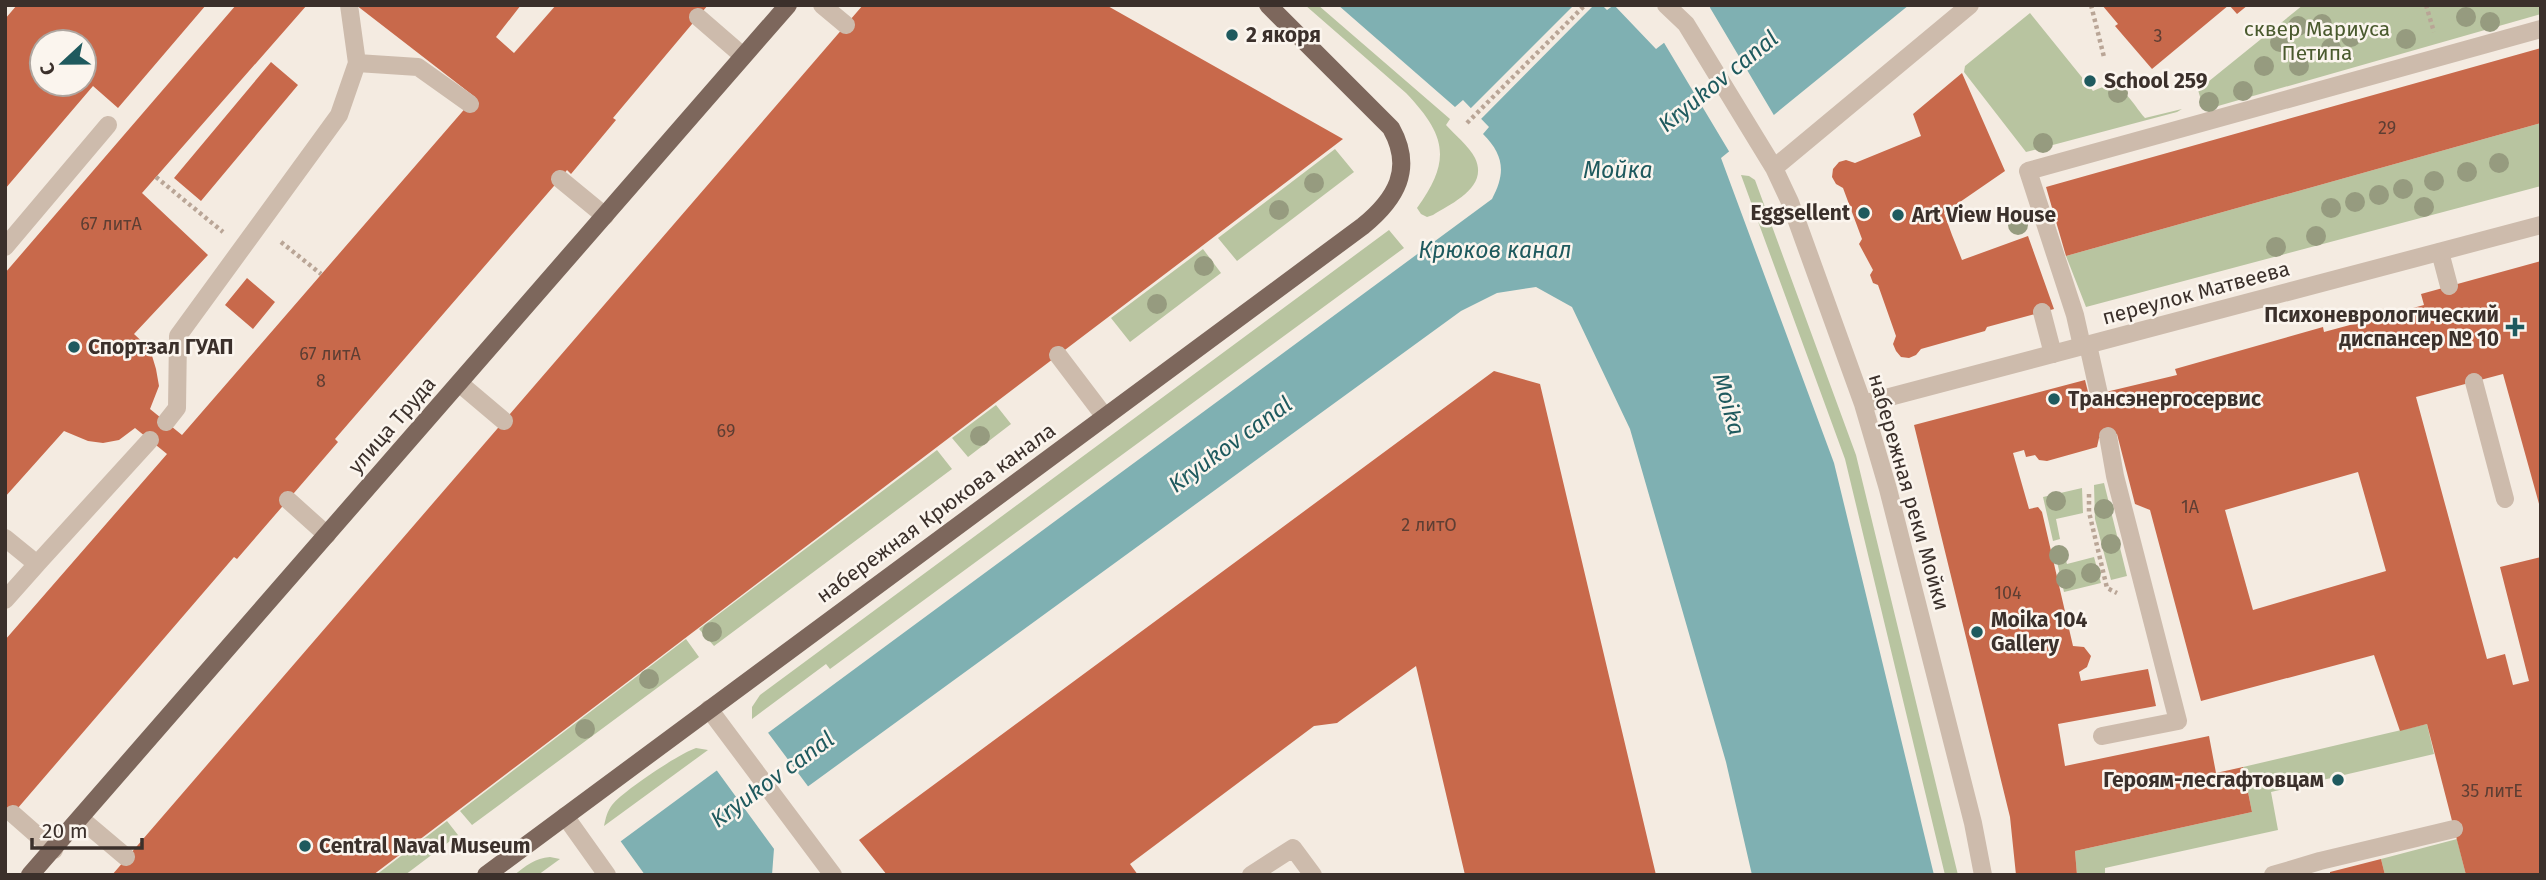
<svg xmlns="http://www.w3.org/2000/svg" width="2546" height="880" font-family="'Fira Sans',sans-serif">
  <rect width="100%" height="100%" fill="#f4ebe1"/>
  <path fill="#b8c4a0" d="M1305 5H1318L1450 119 1446 125C1455 135 1469 146 1475 158 1489 187 1452 203 1433 215L1427 217 1421 214 1417 208C1452 160 1446 135 1406 93Z
    M2303 5H2541V14L2204 110 2198 90Z
    M2030 13 2093 91C2121 77 2128 98 2145 118L2182 109 2177 112 2026 152 1964 72 1965 66Z
    M2541 123V186L2086 307 2066 256Z
    M1335 149 1354 172 1237 261 1218 238Z
    M1741 175 1749 176 1755 180 1856 455 1958 875H1945L1845 459Z
    M1389 230 1404 248 830 669 826 664 752 719V707L760 695Z
    M1203 249 1221 273 1130 342 1111 318Z
    M996 405 1011 424 968 457 952 438Z
    M937 450 952 469 714 646 699 629Z
    M2104 483 2127 576 2111 580 2095 519 2094 485Z
    M2082 488 2083 513 2056 519 2060 539 2053 541 2043 497Z
    M2063 551 2067 564 2094 557 2101 583 2064 592 2055 553Z
    M686 639 699 657 472 825 460 811Z
    M2427 724 2434 754 2271 792 2278 830 2105 868V875H2077L2075 851 2252 812 2243 767Z
    M696 748 708 750 604 826C606 817 607 812 612 805 623 791 680 753 696 748Z
    M447 821 458 835 405 875H376Z
    M2457 839 2466 875H2385L2381 859Z
    M550 857 560 859 538 875H514C526 866 535 858 550 857Z"/>
  <path fill="#7fb0b2" d="M1338 5H1602L1607 10 1614 5 1656 49 1713 5H1909L1721 158 1834 463 1934 875H1752L1726 762 1630 429 1572 307 1536 287 1497 293 1461 311 777 809 772 875H575L1492 199C1506 173 1504 155 1483 134L1489 127 1463 100 1455 107Z"/>
  <path fill="#f4ebe1" d="M1574 5H1594L1480 120 1487 127 1480 135 1485 127 1462 104 1455 110 1462 102 1470 109Z
    M1709 6 1775 117 1730 153 1663 41Z
    M766 730 810 789 780 811 777 853 715 768Z
    M619 839 645 875H572L573 872Z"/>
  <path fill="#c8694b" fill-rule="evenodd" d="M17 5H206L118 108 93 86 5 189V19ZM42 42H84V84H42Z
    M236 5H307L142 193 208 255 134 334 150 349 156 369 159 386 150 409 182 435 475 97 356 5H521L496 37 514 53 556 5H708L613 118 616 120 571 174 567 170 560 179 335 439 338 442 237 559 234 557 5 823V640L167 454 135 428 119 440 103 443 88 441 64 431 5 497V273Z
    M863 5H1106L1343 139 373 875H112Z
    M2102 5H2229L2152 69 2115 26 2118 24Z
    M2229 5H2248L2237 14Z
    M2541 48V123L2066 256 2046 187Z
    M271 62 298 85 201 201 174 178Z
    M1962 73 2005 171 1944 213 1952 235 1962 260 2028 236 2054 309 1987 327 1985 331 1921 349 1916 355 1909 358 1901 357 1896 351 1893 344 1896 336 1878 285 1873 283 1870 275 1873 270 1859 244 1862 239 1843 188 1836 184 1832 177 1833 169 1839 162 1846 160 1855 163 1921 136 1913 114Z
    M2541 261V511L2503 374 2416 397 2487 659 2505 654 2513 685 2529 681 2500 567 2541 557V875H2466L2427 724 2400 731 2374 655 2201 701 2150 510 2135 504 2117 434 2099 438 2097 447 2047 461 2039 460 2035 455 2026 457 2024 450 2013 453 2029 509 2038 507 2042 512 2073 646 2084 647 2091 656 2087 667 2079 672 2081 681 2148 669 2156 706 2058 724 2065 766 2209 736 2216 773 2243 767 2252 812 2075 851 2077 875H2016L2010 817 1914 425 2085 380 2089 396 2177 375 2175 369 2323 327 2324 332 2424 305 2421 294ZM2358 472 2386 571 2253 610 2225 510Z
    M247 278 275 302 253 329 225 305Z
    M1494 371 1540 384 1656 875H1465L1416 666 1337 723 1314 726 1130 864 1138 875H887L859 840Z
    M2381 859 2385 875H2330V872Z"/>
  <g fill="none" stroke-linecap="round" stroke-linejoin="round">
    <path stroke="#b9a596" stroke-width="4.5" stroke-dasharray="3.5 3.5" stroke-linecap="butt" d="M2091 5 2104 57
      M2426 5 2434 32
      M1467 123 1585 5
      M156 177 223 232
      M281 242 321 274
      M2089 494V512L2107 588 2117 593"/>
    <path stroke="#cdbbac" stroke-width="18" d="M349 5 357 63 418 67 470 104
      M822 5 846 25
      M698 17 743 56
      M560 179 605 216
      M5 247 108 125
      M2440 252 2449 286
      M2042 312 2053 354
      M2088 345 2099 394
      M2082 346 2075 315 2028 171 2541 29
      M1058 355 1105 417
      M2474 382 2505 499
      M459 383 504 421
      M166 422 177 408 178 336 339 115 357 63
      M288 500 327 535
      M5 538 37 564 150 440
      M5 600 37 564
      M709 709 833 875
      M2102 736 2178 721 2115 476 2108 436
      M13 814 54 850
      M565 816 607 875
      M81 819 126 857
      M1251 875 1293 848 1313 875
      M2273 875 2320 861 2454 829"/>
    <path stroke="#cdbbac" stroke-width="18" d="M1666 5 1686 24 1774 168 1790 202 1863 404 1888 489 1973 823 1983 875
      M1774 168 1970 5
      M1863 404 2541 225"/>
    <path stroke="#7d675c" stroke-width="18" d="M30 875 788 5
      M486 875 1363 226C1396 199 1414 169 1391 128L1268 5"/>
  </g>
  <g fill="#969b7f">
    <circle cx="2466" cy="17" r="10"/>
    <circle cx="2490" cy="22" r="10"/>
    <circle cx="2322" cy="24" r="10"/>
    <circle cx="2298" cy="26" r="10"/>
    <circle cx="2351" cy="37" r="10"/>
    <circle cx="2406" cy="39" r="10"/>
    <circle cx="2280" cy="42" r="10"/>
    <circle cx="2331" cy="48" r="10"/>
    <circle cx="2264" cy="66" r="10"/>
    <circle cx="2299" cy="66" r="10"/>
    <circle cx="2243" cy="91" r="10"/>
    <circle cx="2118" cy="93" r="10"/>
    <circle cx="2209" cy="102" r="10"/>
    <circle cx="2043" cy="143" r="10"/>
    <circle cx="2499" cy="163" r="10"/>
    <circle cx="2467" cy="172" r="10"/>
    <circle cx="2434" cy="181" r="10"/>
    <circle cx="1314" cy="183" r="10"/>
    <circle cx="2403" cy="189" r="10"/>
    <circle cx="2379" cy="195" r="10"/>
    <circle cx="2355" cy="202" r="10"/>
    <circle cx="2424" cy="207" r="10"/>
    <circle cx="2331" cy="208" r="10"/>
    <circle cx="1279" cy="210" r="10"/>
    <circle cx="2018" cy="225" r="10"/>
    <circle cx="2316" cy="236" r="10"/>
    <circle cx="2276" cy="247" r="10"/>
    <circle cx="1204" cy="266" r="10"/>
    <circle cx="1157" cy="304" r="10"/>
    <circle cx="980" cy="436" r="10"/>
    <circle cx="2056" cy="501" r="10"/>
    <circle cx="2104" cy="509" r="10"/>
    <circle cx="2111" cy="544" r="10"/>
    <circle cx="2059" cy="555" r="10"/>
    <circle cx="2091" cy="573" r="10"/>
    <circle cx="2066" cy="579" r="10"/>
    <circle cx="712" cy="632" r="10"/>
    <circle cx="649" cy="679" r="10"/>
    <circle cx="585" cy="729" r="10"/>
  </g>
  <g fill="#1f5a5e" stroke="#fbf5ee" stroke-width="2.5">
    <circle cx="1232" cy="35" r="7"/>
    <circle cx="2090" cy="81" r="7"/>
    <circle cx="1864" cy="213" r="7"/>
    <circle cx="1898" cy="215" r="7"/>
    <path d="M2511.5 316.5h7v7h7v7h-7v7h-7v-7h-7v-7h7z"/>
    <circle cx="74" cy="347" r="7"/>
    <circle cx="2054" cy="399" r="7"/>
    <circle cx="1977" cy="632" r="7"/>
    <circle cx="2338" cy="780" r="7"/>
    <circle cx="305" cy="846" r="7"/>
  </g>
  <g text-anchor="middle" stroke-width="5" stroke-linejoin="round" paint-order="stroke">
    <g font-size="18" fill="#5e3e33">
      <text x="2158" y="42">3</text>
      <text x="2387" y="134">29</text>
      <text x="111" y="230">67 литА</text>
      <text x="330" y="360">67 литА</text>
      <text x="321" y="387">8</text>
      <text x="726" y="437">69</text>
      <text x="2190" y="513">1А</text>
      <text x="1429" y="531">2 литО</text>
      <text x="2008" y="599">104</text>
      <text x="2492" y="797">35 литЕ</text>
    </g>
    <g font-size="21" fill="#4a5a2e" stroke="#fbf5ee">
      <text x="2317" y="36">сквер Мариуса<tspan x="2317" dy="24">Петипа</tspan></text>
    </g>
    <g font-size="21" font-weight="bold" fill="#3b302b" stroke="#fbf5ee" text-anchor="start">
      <text x="1246" y="42">2 якоря</text>
      <text x="2104" y="88">School 259</text>
      <text x="1850" y="220" text-anchor="end">Eggsellent</text>
      <text x="1912" y="222">Art View House</text>
      <text x="2499" y="322" text-anchor="end">Психоневрологический<tspan x="2499" dy="24">диспансер № 10</tspan></text>
      <text x="88" y="354">Спортзал ГУАП</text>
      <text x="2068" y="406">Трансэнергосервис</text>
      <text x="1991" y="627">Moika 104<tspan x="1991" dy="24">Gallery</tspan></text>
      <text x="2324" y="787" text-anchor="end">Героям-лесгафтовцам</text>
      <text x="319" y="853">Central Naval Museum</text>
    </g>
    <g font-size="21" fill="#3b302b" stroke="#fbf5ee">
      <text transform="translate(2196 293) rotate(-15)" y="7">переулок Матвеева</text>
      <text transform="translate(392 425) rotate(-49)" y="7">улица Труда</text>
      <text transform="translate(1909 492) rotate(74)" y="7">набережная реки Мойки</text>
      <text transform="translate(936 513) rotate(-36)" y="7">набережная Крюкова канала</text>
    </g>
    <g font-size="23" font-style="italic" fill="#1f5a5e" stroke="#fbf5ee">
      <text transform="translate(1718 81) rotate(-39)" y="8">Kryukov canal</text>
      <text x="1618" y="178">Мойка</text>
      <text x="1495" y="258">Крюков канал</text>
      <text transform="translate(1729 404) rotate(74)" y="8">Moika</text>
      <text transform="translate(1230 444) rotate(-36)" y="8">Kryukov canal</text>
      <text transform="translate(772 779) rotate(-36)" y="8">Kryukov canal</text>
    </g>
  </g>
  <rect width="2546" height="880" fill="none" stroke="#3b302b" stroke-width="14"/>
  <g transform="translate(63 63) rotate(248)"><circle r="33" fill="#fbf5ee" stroke="#aea6a0" stroke-width="2"/>
  <path d="M0-5L12 26L0 18L-12 26Z" fill="#1f5a5e"/>
  <text y="-10" font-size="19" font-weight="bold" text-anchor="middle" fill="#3b302b">С</text>
  </g>
  <path d="M32 838v10h110v-10" fill="none" stroke="#3b302b" stroke-width="3.5"/>
  <text x="42" y="838" font-size="21" fill="#3b302b" stroke="#fbf5ee" stroke-width="5" paint-order="stroke">20 m</text>
</svg>
